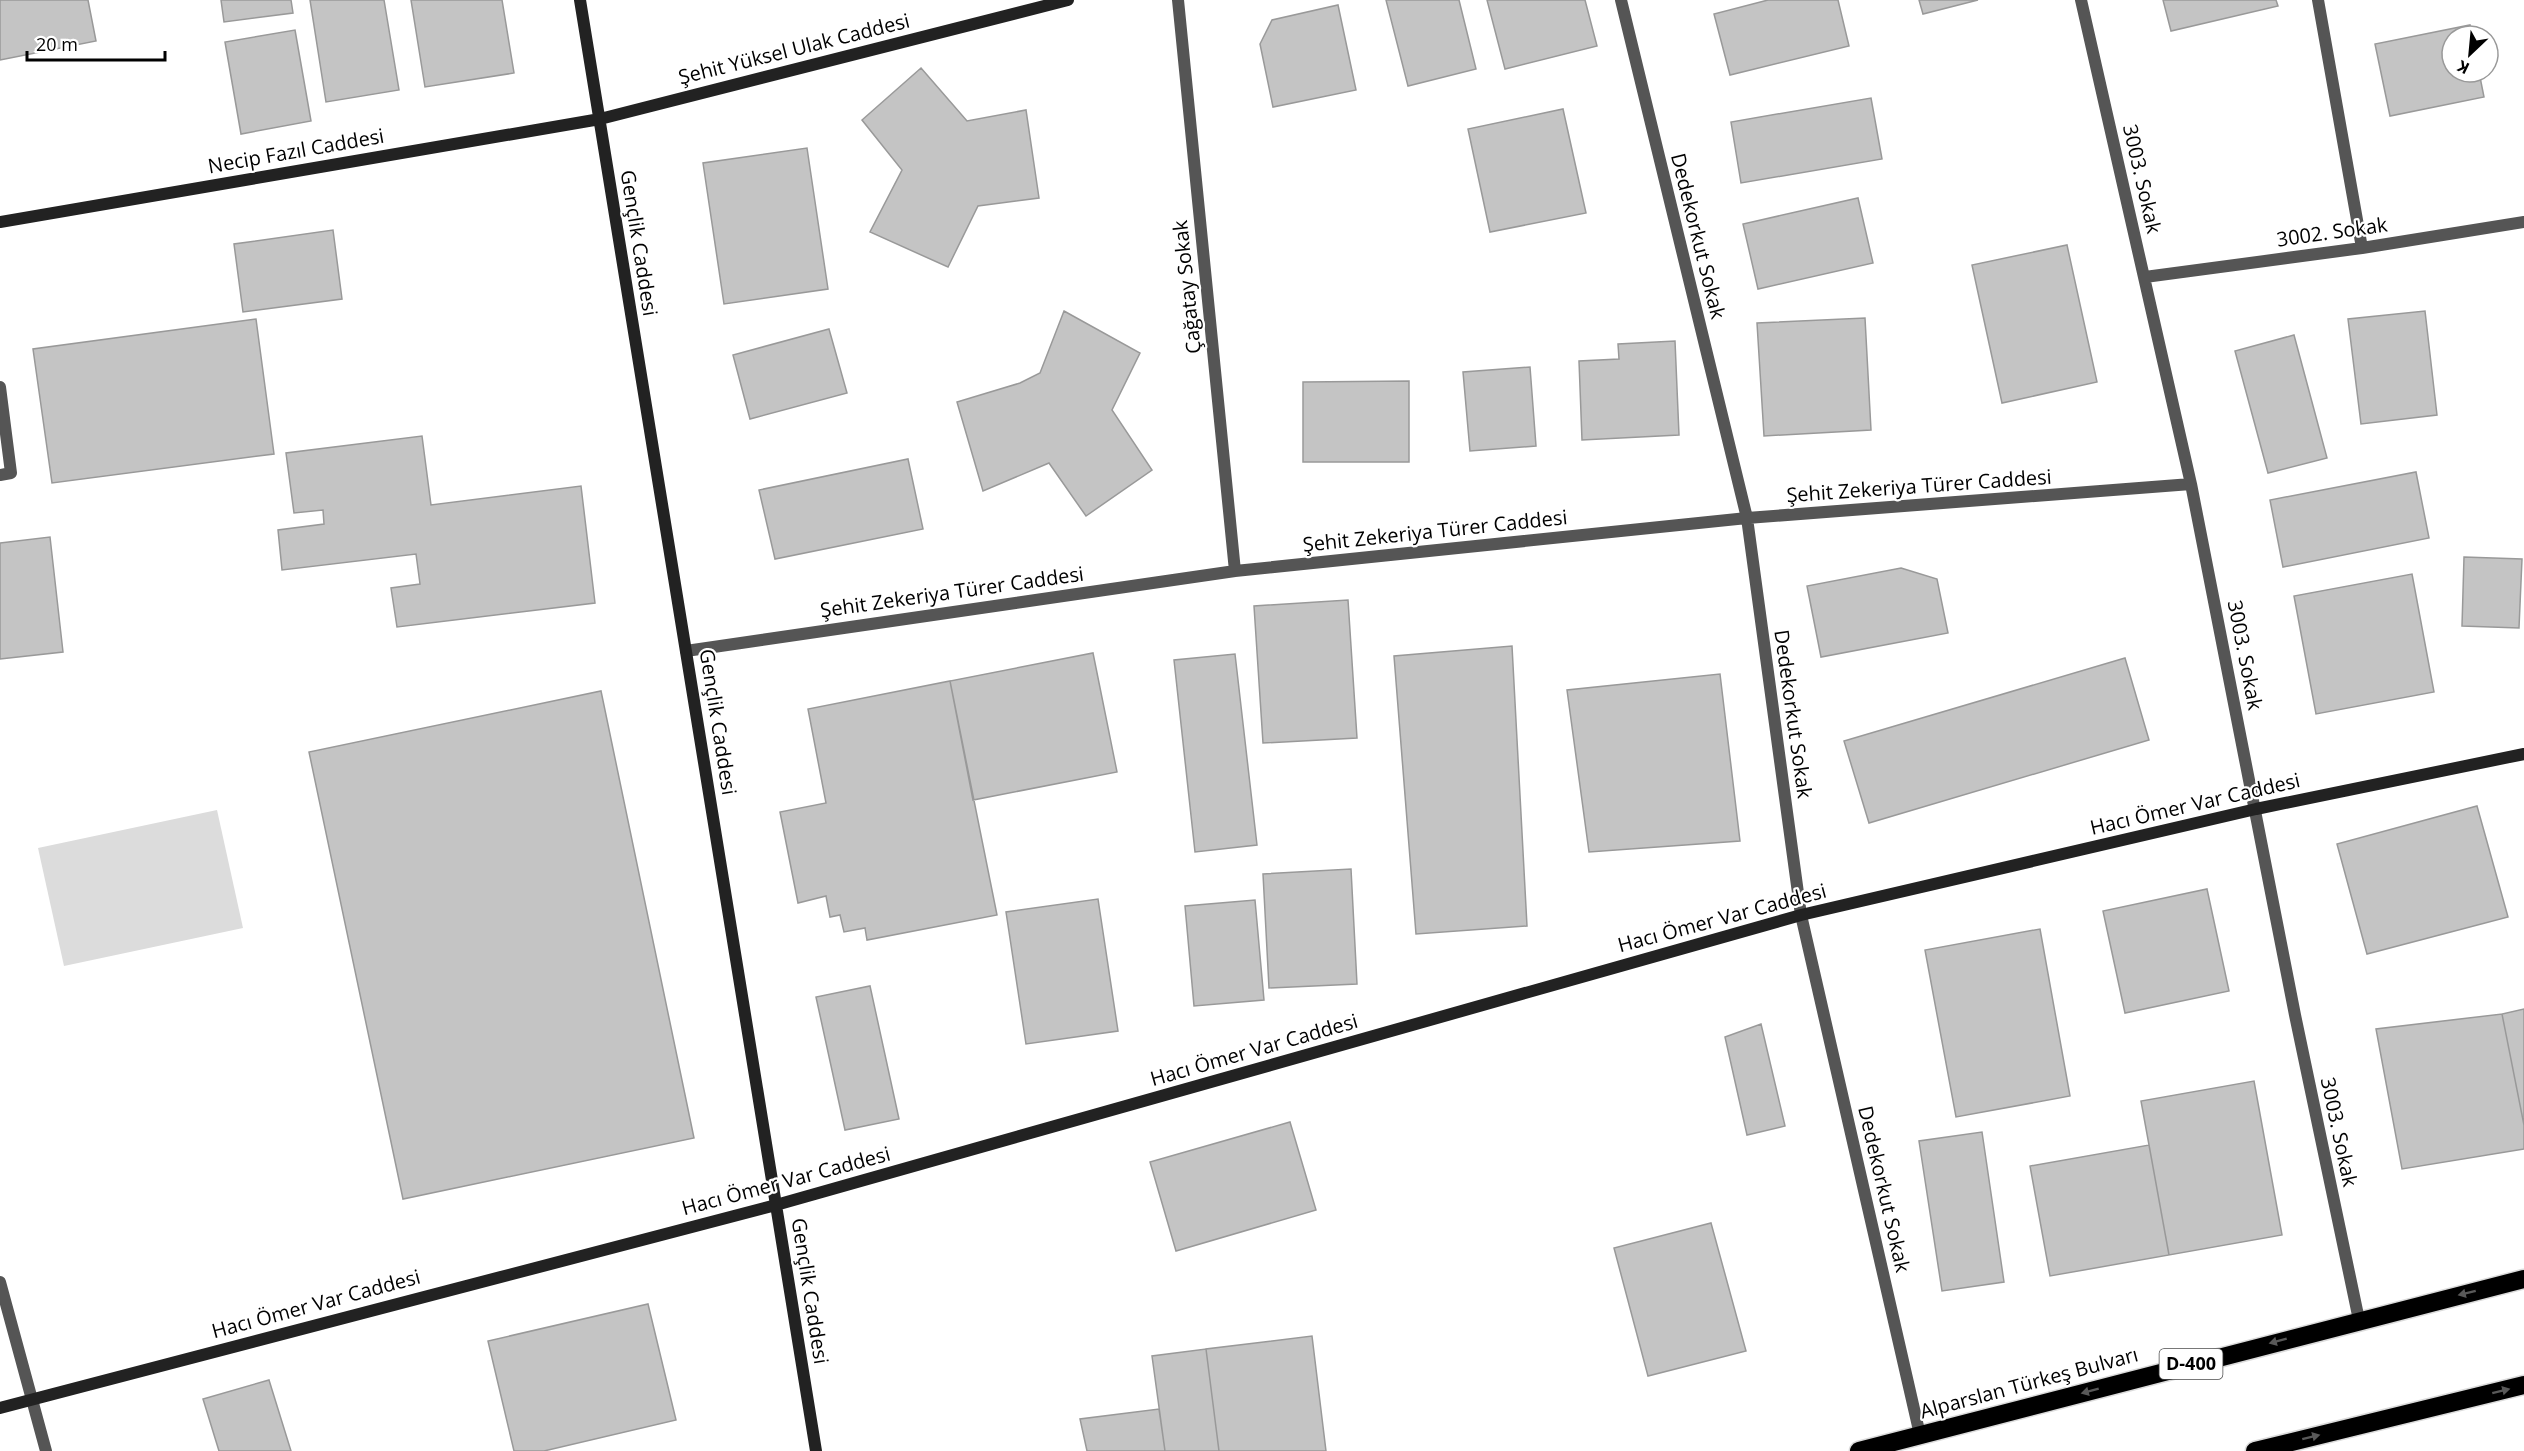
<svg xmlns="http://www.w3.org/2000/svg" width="2524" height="1451" font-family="'Open Sans',sans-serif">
  <rect width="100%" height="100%" fill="#fff"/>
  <path fill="#dcdcdc" d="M217 810 243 928 64 966 38 848Z"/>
  <path fill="#c4c4c4" stroke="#999" stroke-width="1.5" d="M0 0H88L96 41 0 60Z
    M221 0H291L293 13 224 22Z
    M310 0H384L399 90 326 102Z
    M411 0H502L514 73 425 87Z
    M1386 0H1459L1476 69 1408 86Z
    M1487 0H1585L1597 46 1505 69Z
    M1768 0H1838L1849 46 1730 75 1714 14Z
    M1919 0H1978L1923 14Z
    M2163 0H2276L2278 6 2171 31Z
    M1338 5 1356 90 1273 107 1260 44 1272 20Z
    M2470 25 2472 36H2452V72H2479L2484 97 2390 116 2375 44Z
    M295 30 311 121 241 134 225 42Z
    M921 68 967 121 1026 110 1039 198 978 206 948 267 870 232 902 170 862 120Z
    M1871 98 1882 159 1741 183 1731 122Z
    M1563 109 1586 213 1490 232 1468 129Z
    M807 148 828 289 724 304 703 163Z
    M1858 198 1873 263 1758 289 1743 224Z
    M333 230 342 299 243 312 234 244Z
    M2067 245 2097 382 2002 403 1972 265Z
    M1064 311 1140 353 1112 410 1152 470 1086 516 1049 463 983 491 957 402 1020 383 1040 373Z
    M2425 311 2437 415 2361 424 2348 319Z
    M1865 318 1871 430 1764 436 1757 323Z
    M256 319 274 454 52 483 33 349Z
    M829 329 847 393 750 419 733 355Z
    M2294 335 2327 458 2268 473 2235 351Z
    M1675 341 1679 435 1582 440 1579 361 1619 359 1618 344Z
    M1530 367 1536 446 1470 451 1463 372Z
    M1409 381V462H1303V382Z
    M422 436 431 505 581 486 595 603 397 627 391 588 420 584 416 554 282 570 278 530 324 524 323 510 294 513 286 453Z
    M908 459 923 529 775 559 759 490Z
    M2416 472 2429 538 2283 567 2270 500Z
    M50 537 63 652 0 659V543Z
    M2464 557 2522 559 2519 628 2462 626Z
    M1901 568 1937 579 1948 633 1821 657 1807 586Z
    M2412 574 2434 692 2316 714 2294 596Z
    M1348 600 1357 738 1263 743 1254 606Z
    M1512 646 1527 926 1416 934 1394 656Z
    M1093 653 1117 772 973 800 950 681Z
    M1235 654 1257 845 1195 852 1174 660Z
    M2125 658 2149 740 1869 823 1844 741Z
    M1720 674 1740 841 1589 852 1567 690Z
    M950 681 997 915 867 940 865 928 844 932 840 915 830 917 826 896 798 903 780 812 826 803 808 709Z
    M601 691 694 1138 403 1199 309 752Z
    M2477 806 2508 917 2367 954 2337 844Z
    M1351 869 1357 984 1269 988 1263 874Z
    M2207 889 2229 991 2125 1013 2103 911Z
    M1098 899 1118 1031 1026 1044 1006 912Z
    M1255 900 1264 1000 1194 1006 1185 906Z
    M2040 929 2070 1096 1956 1117 1925 950Z
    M870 986 899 1119 845 1130 816 997Z
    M2524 1009V1125L2502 1014Z
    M2502 1014 2524 1125V1149L2402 1169 2376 1029Z
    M1761 1024 1785 1126 1747 1135 1725 1037Z
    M2254 1081 2282 1235 2169 1255 2141 1101Z
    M1290 1122 1316 1210 1176 1251 1150 1162Z
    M1982 1132 2004 1282 1942 1291 1919 1141Z
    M2149 1145 2169 1255 2050 1276 2030 1166Z
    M1711 1223 1746 1351 1648 1376 1614 1248Z
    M648 1304 676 1420 544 1451H514L488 1341Z
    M1312 1336 1326 1451H1219L1206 1349Z
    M1206 1349 1219 1451H1165L1152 1356Z
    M269 1380 291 1451H219L203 1399Z
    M1159 1409 1165 1451H1087L1080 1419Z"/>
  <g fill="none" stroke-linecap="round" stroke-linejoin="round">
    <defs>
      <path id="highway" d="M1859 1451 2524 1279
        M2255 1451 2524 1385"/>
    </defs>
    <use href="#highway" stroke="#dbdbdb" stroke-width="21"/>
    <path stroke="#555" stroke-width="12" d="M0 387 11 473 0 475"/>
    <path stroke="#555" stroke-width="12" d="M1178 0 1235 571
      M1621 0 1747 518 1801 915 1920 1435
      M2081 0 2191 484 2295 1015 2359 1320
      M2318 0 2362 248
      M2145 277 2362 248 2524 222
      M686 651 1235 571 1747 518 2191 484
      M0 1282 46 1451"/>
    <path stroke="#222" stroke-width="12" d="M580 0 816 1451
      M0 222 600 119 1068 0
      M0 1408 776 1205 1801 915 2256 809 2524 754"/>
    <use href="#highway" stroke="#000" stroke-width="18"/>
  </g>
  <defs><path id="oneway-solid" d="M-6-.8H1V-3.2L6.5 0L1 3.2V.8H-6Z" transform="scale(1.5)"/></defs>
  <g fill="#595959">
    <use href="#oneway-solid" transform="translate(2467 1293) rotate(166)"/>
    <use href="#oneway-solid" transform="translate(2278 1341) rotate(165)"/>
    <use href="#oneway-solid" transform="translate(2090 1391) rotate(165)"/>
    <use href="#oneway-solid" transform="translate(2501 1391) rotate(-14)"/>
    <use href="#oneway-solid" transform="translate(2311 1437) rotate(-14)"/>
  </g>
  <g text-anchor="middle" stroke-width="4.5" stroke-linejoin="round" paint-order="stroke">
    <rect fill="#fff" stroke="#4c4c4c" stroke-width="1.5" x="2159.5" y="1349" width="63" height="30" rx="4.5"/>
    <g font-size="18" font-weight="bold" fill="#000">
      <text x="2191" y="1370">D-400</text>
    </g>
    <g font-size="20" fill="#000" stroke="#fff">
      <text transform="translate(794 49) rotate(-14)" y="7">Şehit Yüksel Ulak Caddesi</text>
      <text transform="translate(296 151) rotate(-10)" y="7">Necip Fazıl Caddesi</text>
      <text transform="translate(2142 179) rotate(77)" y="7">3003. Sokak</text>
      <text transform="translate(2332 232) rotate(-8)" y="7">3002. Sokak</text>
      <text transform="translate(1698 236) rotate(76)" y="7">Dedekorkut Sokak</text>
      <text transform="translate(639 243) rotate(81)" y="7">Gençlik Caddesi</text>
      <text transform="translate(1187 287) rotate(-96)" y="7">Çağatay Sokak</text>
      <text transform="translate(1919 486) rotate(-4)" y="7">Şehit Zekeriya Türer Caddesi</text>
      <text transform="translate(1435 531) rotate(-6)" y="7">Şehit Zekeriya Türer Caddesi</text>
      <text transform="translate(952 592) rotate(-8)" y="7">Şehit Zekeriya Türer Caddesi</text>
      <text transform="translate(2245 655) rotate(79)" y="7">3003. Sokak</text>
      <text transform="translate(1793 714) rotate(82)" y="7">Dedekorkut Sokak</text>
      <text transform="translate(718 722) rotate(81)" y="7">Gençlik Caddesi</text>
      <text transform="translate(2195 804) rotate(-13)" y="7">Hacı Ömer Var Caddesi</text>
      <text transform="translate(1722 918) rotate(-15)" y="7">Hacı Ömer Var Caddesi</text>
      <text transform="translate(1254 1050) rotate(-16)" y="7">Hacı Ömer Var Caddesi</text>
      <text transform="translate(2339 1132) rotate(78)" y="7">3003. Sokak</text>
      <text transform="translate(786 1181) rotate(-15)" y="7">Hacı Ömer Var Caddesi</text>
      <text transform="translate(1884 1189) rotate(77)" y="7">Dedekorkut Sokak</text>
      <text transform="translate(810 1291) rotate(81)" y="7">Gençlik Caddesi</text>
      <text transform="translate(316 1304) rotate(-15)" y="7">Hacı Ömer Var Caddesi</text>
      <text transform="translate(2029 1383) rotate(-15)" y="7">Alparslan Türkeş Bulvarı</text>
    </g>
  </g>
  <g transform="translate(2470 54) rotate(206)"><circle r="28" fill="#ffffff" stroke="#999999" stroke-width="1.5"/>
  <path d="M0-4.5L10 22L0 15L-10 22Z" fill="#000000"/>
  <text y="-9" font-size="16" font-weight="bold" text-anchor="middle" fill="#000000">K</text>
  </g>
  <path d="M27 51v9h138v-9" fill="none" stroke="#000000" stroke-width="3"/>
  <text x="36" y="51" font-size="18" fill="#000000" stroke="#ffffff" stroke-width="4.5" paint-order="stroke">20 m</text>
</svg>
